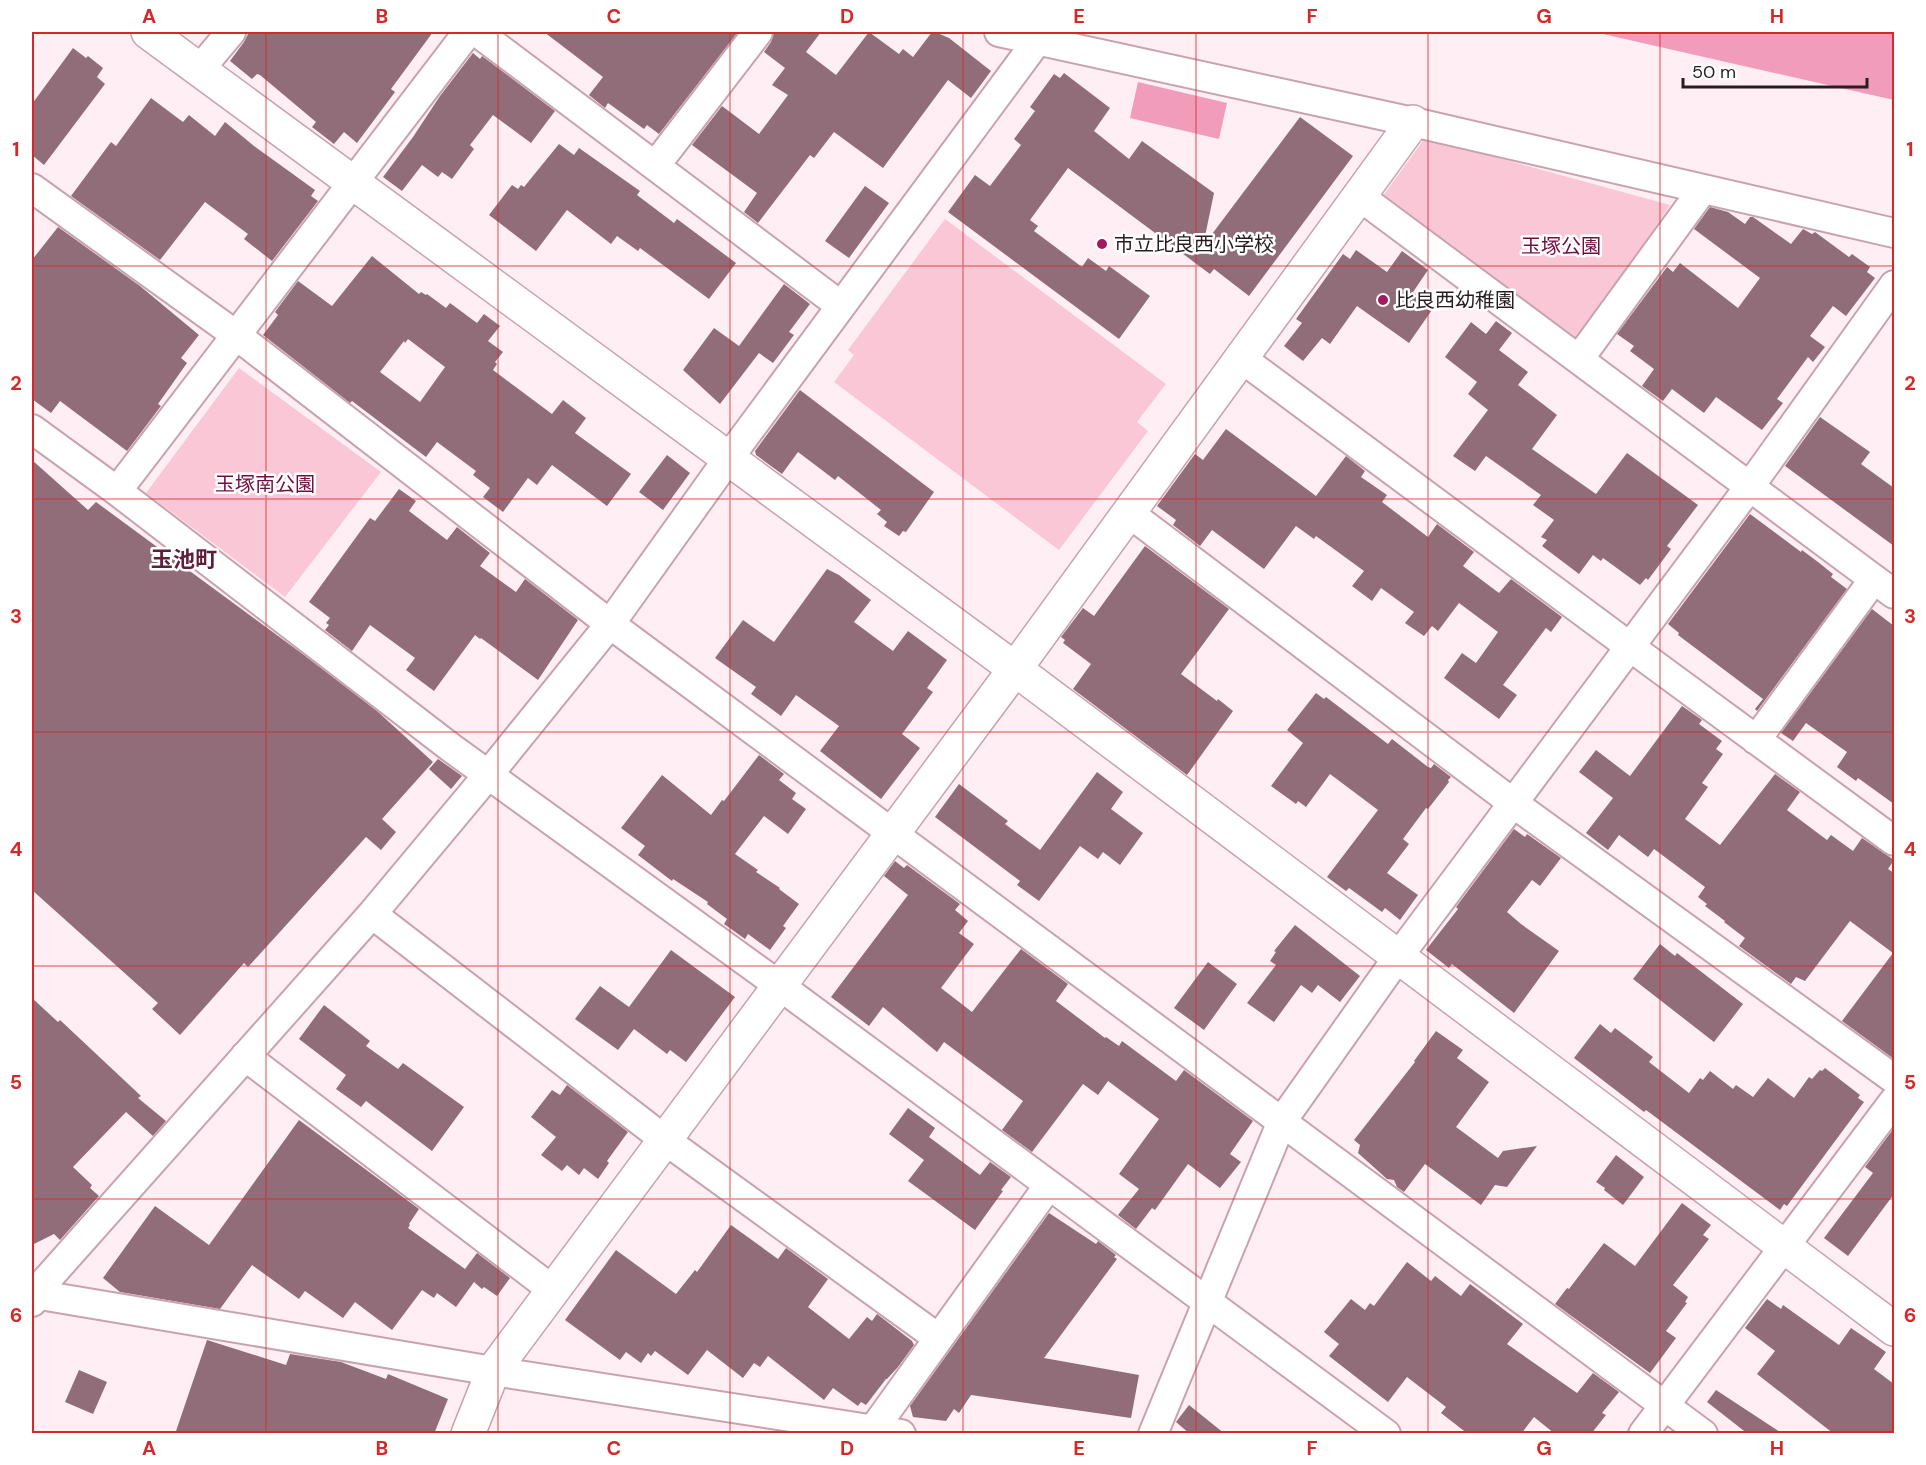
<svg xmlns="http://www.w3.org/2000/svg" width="1926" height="1465" font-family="'DM Sans','Noto Sans JP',sans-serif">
  <rect width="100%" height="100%" fill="#ffeff4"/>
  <path fill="#fac7d7" d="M1425 138 1670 205 1579 345 1380 200Z
    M945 219 1166 384 1137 422 1148 431 1059 550 834 382 854 355 848 350Z
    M239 368 381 472 285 597 146 493Z"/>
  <path fill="#f19cba" d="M1594 32H1894V100Z
    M1138 82 1227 103 1219 139 1130 118Z"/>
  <path fill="#906d79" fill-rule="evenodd" d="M249 32H433L391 89 395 92 357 143 344 132 334 144 312 127 316 122 260 75 257 74 252 79 230 61 244 42Z
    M544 32H738L659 134 647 125 644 129 608 103 605 108 589 95 603 77Z
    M774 32H821L806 52 836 75 869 32 899 54 903 49 913 57 932 32H935L949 38 991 71 971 98 948 80 883 168 834 132 814 158 810 155 758 223 744 212 757 193 692 145 722 106 759 134 788 95 772 85 785 68 764 52 771 42Z
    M73 48 86 58 88 56 103 68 97 77 105 84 44 165 32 155V104Z
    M473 53 480 59 482 56 555 111 531 143 493 115 470 145 474 149 452 179 442 172 438 177 422 165 402 191 383 177 413 137 440 96Z
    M1064 73 1110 108 1094 131 1129 159 1142 141 1214 193 1203 246 1300 117 1353 156 1249 296 1214 269 1210 274 1068 168 1030 220 1038 226 1034 231 1082 267 1088 258 1106 271 1109 266 1150 296 1119 339 948 212 975 175 990 186 1021 145 1014 139 1035 111 1030 107 1054 74 1060 78Z
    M151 98 183 122 189 115 215 136 225 122 254 146 315 190 311 196 318 201 272 261 244 239 248 234 205 202 160 260 71 196 111 142 116 146Z
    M559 144 574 155 579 148 640 191 637 195 674 223 677 219 736 263 709 299 640 248 638 251 617 236 611 244 567 210 536 251 489 215 512 185 518 189 521 185 524 187Z
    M865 186 889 203 849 258 825 241Z
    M1710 207 1728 212 1745 224 1750 217H1753L1791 244 1803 229 1812 234 1815 232 1849 257 1852 254 1870 267 1867 272 1875 278 1846 316 1833 306 1810 336 1825 347 1813 362 1808 357 1777 399 1783 403 1762 430 1716 397 1704 413 1672 389 1663 401 1642 386 1654 369 1630 351 1634 346 1617 334 1667 267 1673 272 1680 263 1738 308 1760 278 1694 229Z
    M58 227 140 286 199 335 181 358 187 363 158 404 161 406 127 451 60 401 51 413 32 399V260Z
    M1356 250 1387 272 1402 251 1428 270 1413 292 1434 307 1409 343 1357 306 1330 344 1322 338 1303 361 1284 346 1302 323 1296 319 1343 254 1350 259Z
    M372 256 419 294 421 292 426 295 427 294 446 308 450 303 477 323 484 314 500 326 488 341 503 352 495 362 497 364 493 370 552 414 563 400 586 418 575 433 631 474 607 506 552 465 537 485 528 478 503 512 483 497 490 488 473 475 476 471 437 442 426 457 352 401 350 403 263 335 278 315 275 312 298 281 332 306ZM408 339 445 367 420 402 380 372 404 341 405 343Z
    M784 284 810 304 789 332 794 335 773 363 759 353 720 404 683 370 714 328 739 346Z
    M1496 321 1512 333 1499 350 1528 372 1518 385 1557 415 1532 449 1596 494 1627 453 1698 505 1667 546 1671 549 1648 580 1646 578 1640 585 1603 558 1601 561 1593 555 1579 574 1542 546 1547 540 1541 537 1554 520 1533 505 1541 495 1486 456 1475 471 1453 456 1488 410 1468 394 1477 382 1445 357 1471 322 1486 334Z
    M800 390 934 492 906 532 903 531 899 536 884 526 887 522 877 514 881 510 838 476 835 480 798 452 782 474 756 455 755 451Z
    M1820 417 1870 452 1861 464 1894 488V546L1785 466Z
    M1226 429 1316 496 1346 456 1365 471 1361 477 1387 495 1382 502 1428 537 1437 524 1474 552 1463 566 1499 593 1511 579 1562 617 1551 632 1546 628 1503 685 1517 695 1499 719 1444 678 1462 653 1476 663 1498 632 1459 603 1438 631 1432 626 1424 636 1405 623 1414 612 1381 588 1372 601 1352 586 1364 571 1316 536 1314 539 1296 526 1264 569 1212 530 1200 546 1173 525 1176 520 1157 506 1195 454 1203 460Z
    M667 455 690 473 663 510 639 492Z
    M32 460 88 510 96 502 304 655 377 711 433 762 382 819 396 832 381 850 366 837 248 967 244 963 180 1035 152 1009 158 1003 32 890Z
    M399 489 416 501 409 511 447 540 457 527 490 553 480 566 516 592 525 579 578 620 538 680 481 638 480 639 475 635 434 691 406 670 415 658 370 625 352 651 325 630 329 625 326 623 330 618 309 602 370 518 375 521Z
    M1750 514 1801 552 1802 550 1818 562 1833 574 1831 577 1847 589 1757 711 1755 709 1763 699 1678 635 1679 633 1668 624Z
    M1145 546 1229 609 1181 674 1217 701 1218 699 1233 711 1187 775 1073 689 1091 664 1063 643 1065 640 1061 637 1083 608 1094 616Z
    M827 569 839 575 871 600 854 622 893 651 908 631 947 660 927 688 933 692 902 734 920 748 881 799 820 751 839 726 796 695 781 716 751 694 756 687 715 658 743 620 774 642Z
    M1872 609 1894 626V804L1858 778 1856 781 1837 767 1847 752 1806 723 1793 741 1781 733Z
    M1316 693 1324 699 1326 697 1388 744 1392 739 1428 767 1431 768 1434 764 1451 777 1448 780 1449 782 1428 809 1426 808 1403 839 1409 844 1387 873 1418 895 1400 920 1385 908 1382 912 1349 888 1346 891 1327 877 1378 810 1330 774 1306 807 1298 801 1296 804 1271 786 1303 743 1287 730Z
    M1682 706 1702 720 1699 724 1722 741 1716 749 1723 754 1702 783 1708 787 1685 819 1720 845 1775 774 1800 792 1787 810 1827 840 1831 835 1853 851 1862 838 1894 860 1888 869 1894 873V1059L1842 1021 1893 953 1850 921 1805 981 1796 977 1791 984 1739 946 1745 938 1724 922 1725 921 1705 906 1707 904 1698 897 1705 887 1654 849 1648 857 1619 835 1608 850 1586 833 1613 798 1579 772 1596 750 1630 776Z
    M759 755 784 774 779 780 796 793 792 799 806 809 788 834 764 816 735 854 758 870 756 872 780 888 779 889 799 904 783 926 786 928 770 950 748 934 745 939 724 924 727 919 707 904 708 902 673 879 672 881 638 855 645 846 621 828 662 775 711 815 722 800 724 801Z
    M438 759 462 776 451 789 429 769Z
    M1097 772 1123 792 1111 809 1143 833 1120 865 1103 852 1098 859 1080 846 1039 901 1017 885 1020 881 935 817 959 784 1008 821 1005 824 1040 850Z
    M1514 829 1525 837 1527 834 1561 858 1540 886 1532 880 1507 912 1521 924 1559 951 1514 1013 1452 964 1449 968 1426 950 1458 909 1456 907Z
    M895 861 904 868 907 865 960 904 955 910 968 921 959 933 974 944 941 988 972 1012 1021 949 1068 984 1056 1001 1105 1038 1106 1037 1119 1046 1122 1041 1176 1081 1184 1070 1253 1121 1230 1154 1241 1162 1220 1188 1188 1164 1155 1210 1152 1208 1136 1229 1118 1215 1139 1189 1119 1174 1159 1119 1108 1081 1098 1095 1083 1084 1032 1152 1002 1130 1023 1101 944 1042 937 1052 883 1007 869 1026 831 997 908 895 884 876Z
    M1295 925 1360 976 1340 1002 1318 985 1312 993 1301 985 1274 1022 1247 1003 1276 965 1270 961 1276 952 1274 951Z
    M1660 944 1675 956 1677 953 1743 1004 1714 1042 1633 979Z
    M671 950 735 997 686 1062 670 1050 667 1054 634 1029 618 1050 575 1019 600 986 629 1007Z
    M1208 962 1237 984 1204 1030 1174 1008Z
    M32 998 58 1022 60 1020 141 1096 138 1098 166 1121 153 1136 126 1112 73 1167 92 1185 90 1188 99 1196 60 1240 54 1234 32 1245Z
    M324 1005 370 1041 366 1046 398 1069 403 1063 464 1107 432 1151 366 1101 361 1107 336 1089 346 1075 299 1039Z
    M1600 1024 1611 1033 1615 1028 1653 1057 1649 1062 1689 1093 1700 1078 1703 1080 1710 1071 1733 1089 1736 1085 1753 1097 1768 1078 1794 1098 1809 1077 1812 1079 1820 1070 1822 1071 1825 1068 1860 1095 1858 1098 1864 1102 1787 1206 1784 1204 1780 1210 1646 1110 1644 1112 1574 1058Z
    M1436 1031 1463 1050 1457 1058 1489 1082 1456 1127 1498 1158 1503 1151 1537 1146 1507 1187 1495 1185 1481 1205 1425 1164 1404 1192 1397 1187 1394 1180 1387 1179 1358 1153 1360 1145 1354 1140 1415 1062 1414 1061Z
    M567 1085 628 1132 607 1161 609 1163 598 1179 584 1168 579 1175 567 1165 562 1171 541 1155 556 1137 531 1117 552 1090 560 1095Z
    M908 1108 935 1128 929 1137 980 1175 990 1162 1011 1177 1001 1190 1003 1191 975 1230 908 1181 924 1160 889 1134Z
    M299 1120 419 1209 409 1224 410 1225 408 1228 465 1269 477 1253 510 1278 497 1296 484 1287 482 1289 474 1282 456 1307 437 1293 434 1298 422 1290 392 1330 355 1302 343 1318 305 1291 299 1299 252 1265 220 1309 120 1292 103 1278 155 1206 209 1245Z
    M1894 1128V1194L1848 1256 1824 1238 1873 1173 1865 1167Z
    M1616 1155 1644 1177 1623 1205 1604 1190 1605 1188 1596 1182Z
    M1682 1203 1711 1225 1703 1235 1709 1239 1673 1285 1688 1297 1685 1302 1687 1303 1666 1331 1676 1338 1650 1373 1555 1304 1567 1288 1569 1289 1604 1243 1635 1266Z
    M1049 1213 1096 1244 1098 1241 1116 1255 1114 1257 1117 1259 1044 1358 1139 1375 1131 1418 971 1395 959 1413 954 1409 946 1421 913 1417 910 1406Z
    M731 1225 778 1259 786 1248 828 1279 808 1307 849 1339 867 1317 872 1321 877 1314 912 1341 914 1345 898 1367 887 1379H886L866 1405 861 1402 858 1406 833 1388 824 1400 768 1356 760 1367 754 1363 743 1378 707 1350 688 1375 655 1351 651 1356 648 1353 641 1363 626 1352 620 1360 565 1320 616 1250 676 1294 695 1270 697 1272Z
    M1407 1262 1431 1281 1435 1276 1461 1296 1470 1284 1523 1324 1507 1344 1577 1393 1593 1373 1619 1392 1602 1413 1606 1415 1591 1434H1555L1534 1417 1521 1434H1468L1441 1413 1446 1407 1407 1377 1388 1402 1329 1356 1339 1344 1324 1332 1351 1299 1365 1310 1370 1303 1374 1306Z
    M1767 1299 1781 1309 1783 1305 1839 1345 1851 1328 1886 1352 1874 1369 1894 1384V1434H1834L1757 1374 1775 1351 1745 1328Z
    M207 1340 286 1365 290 1354 341 1362 386 1379 388 1374 448 1399 434 1434H175Z
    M79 1370 107 1382 93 1414 65 1402Z
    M1716 1390 1783 1434H1748L1707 1402Z
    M1189 1405 1225 1434H1190L1176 1422Z"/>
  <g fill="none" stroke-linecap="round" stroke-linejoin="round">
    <defs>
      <path id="street" d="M477 32 841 306
        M999 32 1413 122 1894 233
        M199 70 231 32
        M655 166 758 32
        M32 188 236 335 610 624 1703 1434
        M1359 196 1894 594
        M1241 358 1629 646 1894 841
        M1579 359 1703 189
        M32 429 117 491 450 747 780 986 1386 1434
        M117 491 468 32
        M1129 513 1513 803 1894 1079
        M1756 740 1874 579
        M372 914 665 1140 938 1338
        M245 1056 554 1291
        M34 1294 493 1371 901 1434
        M32 1302 34 1294 372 914 488 775 610 624 728 459 1037 41
        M870 1434 1049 1185
        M1153 1434 1282 1121 1398 957 1750 486 1894 285
        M1643 1434 1894 1101"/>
      <path id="secondary" d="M148 32 1015 669 1894 1329
        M468 1434 493 1371 1015 669 1413 122"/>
    </defs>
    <use href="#street" stroke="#c8a3af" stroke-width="32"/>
    <use href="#secondary" stroke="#c8a3af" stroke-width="36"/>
    <use href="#street" stroke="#fff" stroke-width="28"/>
    <use href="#secondary" stroke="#fff" stroke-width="33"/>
  </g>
  <path fill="none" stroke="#d62828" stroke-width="1.5" stroke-opacity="0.55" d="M266 32V1434M498 32V1434M730 32V1434M963 32V1434M1196 32V1434M1428 32V1434M1660 32V1434M32 266H1894M32 499H1894M32 732H1894M32 966H1894M32 1199H1894"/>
  <g fill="#a51a5f" stroke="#fff" stroke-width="2">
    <circle cx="1102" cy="244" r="6"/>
    <circle cx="1383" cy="300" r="6"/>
  </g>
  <g text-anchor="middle" stroke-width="5" stroke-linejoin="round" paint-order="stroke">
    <g font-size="20" fill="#291c20" stroke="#fff" text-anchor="start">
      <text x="1114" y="251">市立比良西小学校</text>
      <text x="1395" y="307">比良西幼稚園</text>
    </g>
    <g font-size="20" fill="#720f40" stroke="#fff">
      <text x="1561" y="253">玉塚公園</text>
      <text x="265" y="491">玉塚南公園</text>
    </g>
    <g font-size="22" font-weight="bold" fill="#601e3a" stroke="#fff">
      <text x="184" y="567">玉池町</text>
    </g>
  </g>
  <rect width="1926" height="1465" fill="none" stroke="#ffffff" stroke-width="66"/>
  <path d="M1683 78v9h184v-9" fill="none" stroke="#291c20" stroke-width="3"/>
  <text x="1692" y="78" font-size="18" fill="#291c20" stroke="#ffffff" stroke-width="4.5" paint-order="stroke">50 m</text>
  <rect x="33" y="33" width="1860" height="1399" fill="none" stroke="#d62828" stroke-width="2"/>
  <g font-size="20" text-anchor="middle" font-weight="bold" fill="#d62828">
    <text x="149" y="23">A</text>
    <text x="382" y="23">B</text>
    <text x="614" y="23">C</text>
    <text x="847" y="23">D</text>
    <text x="1079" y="23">E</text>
    <text x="1312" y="23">F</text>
    <text x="1544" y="23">G</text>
    <text x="1777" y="23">H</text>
    <text x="16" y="156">1</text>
    <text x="1910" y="156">1</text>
    <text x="16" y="390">2</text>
    <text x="1910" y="390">2</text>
    <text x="16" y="623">3</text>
    <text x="1910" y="623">3</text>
    <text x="16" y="856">4</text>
    <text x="1910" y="856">4</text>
    <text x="16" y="1089">5</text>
    <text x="1910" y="1089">5</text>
    <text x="16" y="1322">6</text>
    <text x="1910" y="1322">6</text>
    <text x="149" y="1455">A</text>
    <text x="382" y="1455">B</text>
    <text x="614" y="1455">C</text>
    <text x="847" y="1455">D</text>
    <text x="1079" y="1455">E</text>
    <text x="1312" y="1455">F</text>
    <text x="1544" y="1455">G</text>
    <text x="1777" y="1455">H</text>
  </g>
</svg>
